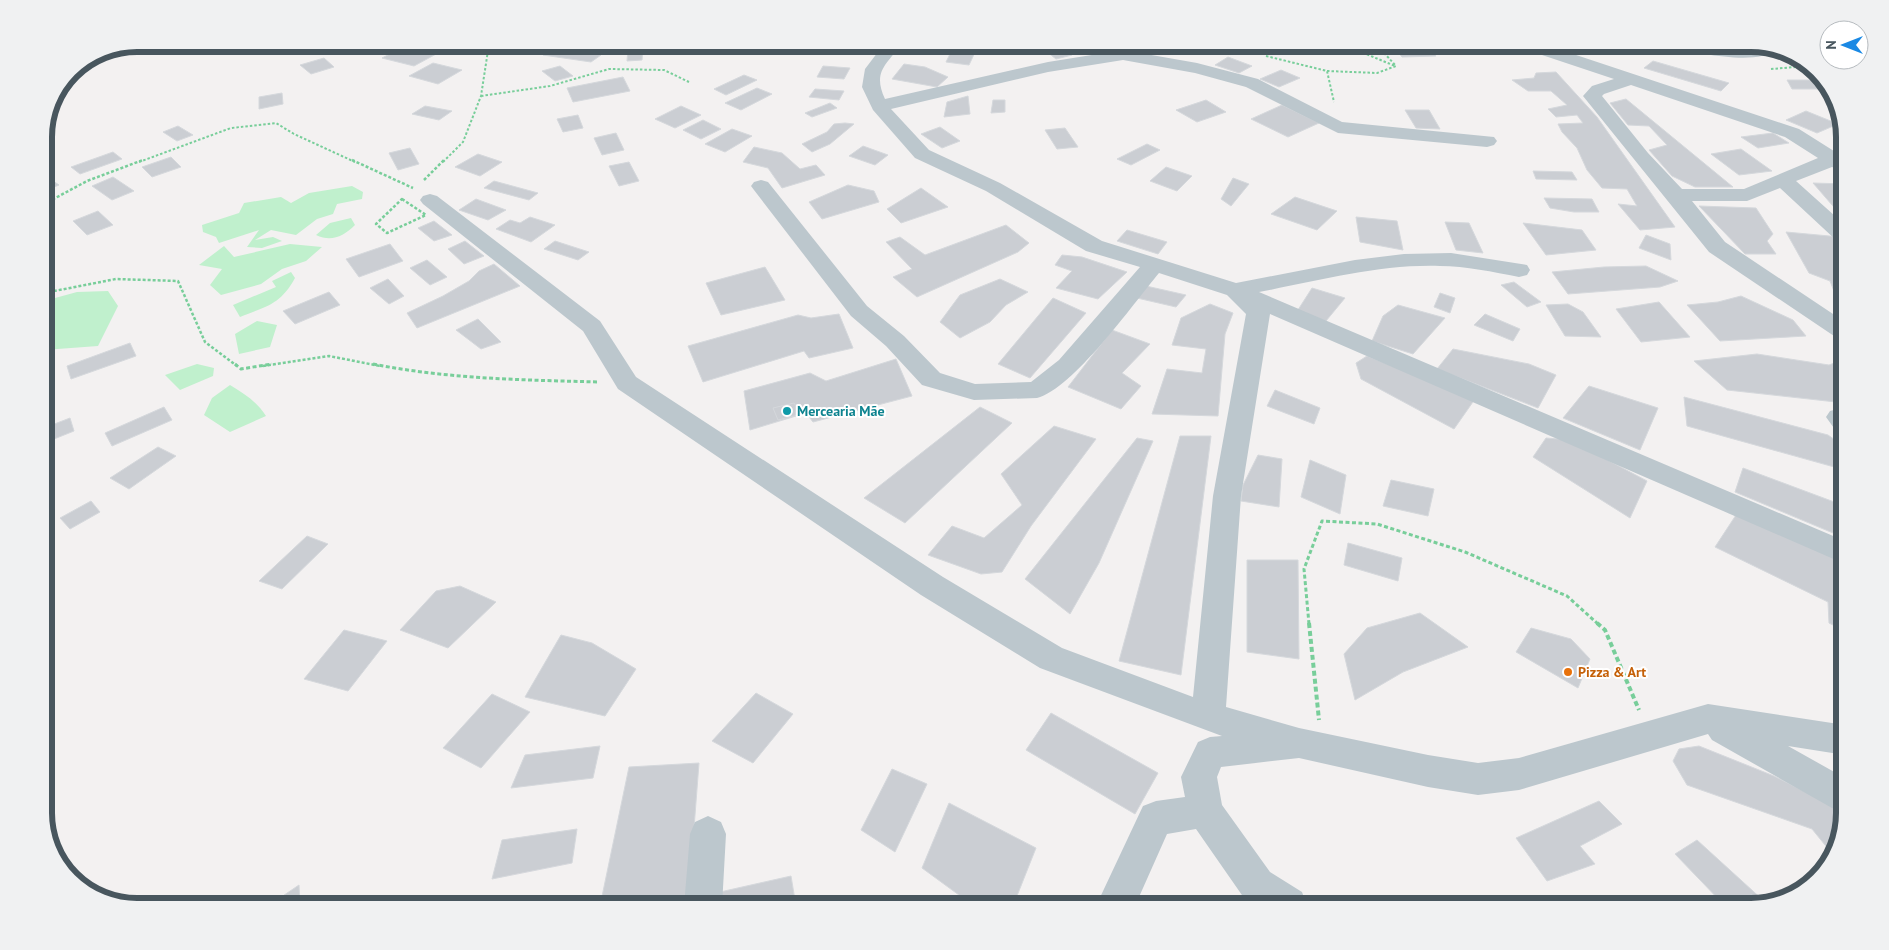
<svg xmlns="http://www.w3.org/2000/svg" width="1889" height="950" font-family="'PT Sans',sans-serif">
  <rect width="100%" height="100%" fill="#f3f1f1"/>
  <path fill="#c0f0cd" d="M352 186 363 192 362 199 337 204 333 214 317 219 296 235 271 230 255 240 273 237 282 241 262 248 247 247 259 230 219 243 216 237 203 232 202 225 239 213 244 203 281 197 291 203 309 193Z
    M351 218 355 225C343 237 331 242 316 235L330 223Z
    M290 244 322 247 306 261 282 269 261 284 221 295 210 285 222 269 199 265 224 246 234 257Z
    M291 272 295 278C280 305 267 306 240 317L233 305 276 287 272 281Z
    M108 291 118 306 98 346 44 350V301L77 292Z
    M257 321 277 325 270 347 239 354 235 334Z
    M197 364 214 368 213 376 180 390 165 375Z
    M230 385C245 394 257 402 266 416L230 432 204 415 212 398Z"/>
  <path fill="#cbced3" stroke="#d5d8dc" d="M853 44H868L863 49 850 47Z
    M1057 44 1072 55 1056 59 1042 48Z
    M1277 44H1308L1313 54 1282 53Z
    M407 45 438 53 414 66 382 58Z
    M954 46 977 48 969 65 946 62Z
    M553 48 601 55 591 62 543 55Z
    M643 48 642 60 627 61 628 49Z
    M1429 48 1436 56 1402 57 1395 49Z
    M1489 49H1509L1513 54H1493Z
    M1228 57 1252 66 1239 73 1215 65Z
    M324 58 334 67 311 74 300 65Z
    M1653 61 1729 83 1721 91 1644 68Z
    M433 63 462 70 438 84 409 76Z
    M904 64 925 67 948 77 937 87 892 79Z
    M560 66 573 76 555 81 542 71Z
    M823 66 850 68 844 79 817 77Z
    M1281 70 1300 78 1279 87 1260 79Z
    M1556 72 1597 117 1675 227 1640 230 1618 204 1637 206 1627 189 1602 188 1587 170 1577 148 1562 132 1558 124 1583 123 1577 115 1556 117 1548 109 1567 105 1551 91H1528L1512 80 1534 78 1536 73Z
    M744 75 757 80 726 95 714 89Z
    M623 77 630 91 573 102 567 88Z
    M1787 80H1824L1831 89H1792Z
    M757 88 772 94 741 110 725 103Z
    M815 89 844 91 839 100 809 97Z
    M282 93 283 104 259 109V97Z
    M968 96 970 114 944 117 947 102Z
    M1626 99 1733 187H1695L1672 176 1649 150 1667 145 1649 126 1628 125 1610 103Z
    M993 100H1005V112L991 113Z
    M1206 100 1226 112 1197 122 1176 110Z
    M830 103 837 108 812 117 805 113Z
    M1282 105 1319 123 1288 137 1251 119Z
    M425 106 452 111 439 120 412 114Z
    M681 106 701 115 675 128 655 119Z
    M1405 110H1429L1440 129 1416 128Z
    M1806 111 1838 124 1817 133 1786 120Z
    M578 115 583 128 563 132 557 119Z
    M703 120 721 129 701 139 683 130Z
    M845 123 854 124 830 144 812 152 802 144 827 132 834 124Z
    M178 126 193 135 177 141 163 132Z
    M940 127 960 141 942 148 921 134Z
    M1065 128 1078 147 1057 149 1045 130Z
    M732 129 752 136 725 152 705 144Z
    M616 133 624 150 602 155 594 138Z
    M1773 133 1789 143 1758 148 1741 137Z
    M1147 144 1160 150 1131 165 1117 159Z
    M863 146 888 155 875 165 849 156Z
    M754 147 782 153 800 169 816 165 825 175 782 188 768 168 743 162Z
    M410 148 419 164 398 170 389 153Z
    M1741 149 1772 171 1739 175 1711 154Z
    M113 152 122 159 80 174 71 167Z
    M478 154 502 162 480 176 455 167Z
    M171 157 181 167 152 177 142 167Z
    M629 162 639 181 619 186 609 166Z
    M1166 167 1192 176 1177 191 1150 181Z
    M1533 171 1572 172 1577 180 1536 179Z
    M46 176 59 185 44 191V177Z
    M113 177 134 191 112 200 92 186Z
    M1233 178 1249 184 1231 206 1221 199Z
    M494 181 538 193 529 200 484 188Z
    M1813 183 1845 184V220Z
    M848 185 874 191 879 202 822 219 809 202Z
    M921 188 948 207 901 223 887 209Z
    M1295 197 1337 211 1317 230 1271 214Z
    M1544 198 1592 199 1599 212H1574L1550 208Z
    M476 199 506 210 488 220 459 210Z
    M1699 206 1756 208 1773 234 1767 241 1776 254H1745Z
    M98 211 113 225 87 235 73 221Z
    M530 217 555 225 531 242 496 229 510 220 520 223Z
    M1356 217 1397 221 1403 250 1360 242Z
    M434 221 452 235 434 241 418 228Z
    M1445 222 1469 223 1483 253 1456 250Z
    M1523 223 1582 230 1596 250 1546 255Z
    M1006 225 1029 243 1018 252 917 297 893 277 912 269 886 242 900 237 925 255Z
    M1127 230 1167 242 1158 254 1117 241Z
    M1786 232 1840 237 1845 242V319L1830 281 1809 273Z
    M1646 235 1670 244 1671 260 1639 248Z
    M465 241 484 256 464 264 448 249Z
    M555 241 589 252 578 260 544 249Z
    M390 244 403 261 359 277 346 259Z
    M1062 255 1082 257 1127 272 1098 299 1056 288 1072 271 1055 265Z
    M427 260 447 277 430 285 410 268Z
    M494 264 520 286 417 328 407 313 443 296 469 281 479 271Z
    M1646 266 1678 281 1660 287 1568 294 1552 272 1604 267Z
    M765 267 785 300 721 315 706 283Z
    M388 279 404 296 389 304 370 288Z
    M1000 279 1028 292 1006 305 990 322 960 338 940 322 960 295Z
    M1514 282 1541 302 1527 307 1501 285Z
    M1146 286 1186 295 1176 307 1137 298Z
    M1312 288 1345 298 1326 321 1296 313Z
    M329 292 340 305 295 324 283 311Z
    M1440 293 1455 298 1450 313 1434 307Z
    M1741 296 1793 320 1806 336 1720 341 1687 305 1718 302Z
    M1053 298 1086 313 1030 378 998 364Z
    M1659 302 1690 337 1641 342 1616 309Z
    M1210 304 1233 313 1225 334 1218 416 1152 414 1167 369 1202 373 1206 349 1172 345 1181 318Z
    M1568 304 1583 312 1601 337 1565 336 1546 305Z
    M1398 305 1445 318 1413 354 1372 341 1383 316Z
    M839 314 853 348 809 358 804 351 703 382 688 346 798 315 811 318Z
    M1485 314 1520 329 1513 341 1474 325Z
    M478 319 501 342 481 349 456 330Z
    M1112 330 1150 344 1122 373 1141 386 1121 409 1068 387Z
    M130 343 136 356 71 379 67 366Z
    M1453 349 1529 364 1556 375 1538 408 1437 369Z
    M1757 354 1829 365 1845 359V401L1836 402 1727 390 1694 361Z
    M1367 356 1475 399 1454 429 1361 379 1356 363Z
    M896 359 912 396 813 422 806 413 750 430 744 391 810 373 826 381Z
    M1589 386 1658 408 1640 450 1563 418Z
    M1275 390 1320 408 1314 424 1267 406Z
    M1684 397 1828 435 1845 447V470L1687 426Z
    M794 403 802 414 778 420 773 408Z
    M164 407 172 420 112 446 105 433Z
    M980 407 1012 423 905 523 864 498Z
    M70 418 74 431 44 443V428Z
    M1054 426 1096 439 1031 526 1002 572 981 574 928 555 952 526 984 538 1022 505 1001 474Z
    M1180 436H1211L1181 675 1119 661Z
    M1137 438 1153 441 1099 563 1070 614 1025 579Z
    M1546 438 1570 440 1647 481 1630 518 1533 457Z
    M158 447 176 456 129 489 110 478Z
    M1258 455 1282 459 1279 507 1241 501 1243 485Z
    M1310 460 1346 475 1340 514 1301 497Z
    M1743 468 1845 506V538L1735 492Z
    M1391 480 1434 489 1428 516 1383 506Z
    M91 501 100 512 70 529 60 518Z
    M1736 515 1845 559V631L1829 623 1828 602 1715 547Z
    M307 536 328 544 282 589 259 581Z
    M1348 543 1402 558 1398 581 1344 565Z
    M1247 560H1298L1299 659 1247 652Z
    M460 586 496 602 448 648 400 630 436 591Z
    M1420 613 1468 647 1403 672 1355 700 1344 654 1367 628Z
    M1531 628 1571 639 1590 659 1578 688 1516 652Z
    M344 630 387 641 348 691 304 679Z
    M561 635 592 643 636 669 605 716 525 697Z
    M756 693 793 714 753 763 712 741Z
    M492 694 530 712 481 768 443 748Z
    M1051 713 1158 773 1135 814 1026 750Z
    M600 746 593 778 511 788 525 755Z
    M1699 746 1774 776 1845 812 1836 854 1834 856 1812 829 1687 785 1673 761 1679 749Z
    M699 763 688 906H600L629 767Z
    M892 769 927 784 895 852 861 830Z
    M1599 801 1622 824 1580 846 1595 864 1547 881 1516 838Z
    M949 803 1036 848 1013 906H974L922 868Z
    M577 829 572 863 492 879 502 840Z
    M1697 840 1765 902 1752 906H1725L1675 854Z
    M791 876 796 906H720V892Z
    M299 885 300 906H268Z"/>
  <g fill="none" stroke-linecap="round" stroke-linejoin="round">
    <path stroke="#78ce9a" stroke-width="2" stroke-dasharray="2.5 2" stroke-linecap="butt" d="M1342 44 1395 66
      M1618 44 1654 50
      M1266 56 1327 71 1334 102
      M1771 69 1808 66
      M1327 71 1377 73 1396 66 1376 44
      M481 96 550 86 609 69 664 70 689 82
      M139 162 231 128 276 123 294 134 355 162
      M443 162 463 142 481 96 489 44"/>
    <path stroke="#78ce9a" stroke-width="2.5" stroke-dasharray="3 2" stroke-linecap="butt" d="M352 160 413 188
      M424 180 444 160
      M402 199 426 215 387 233 376 224Z
      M48 202 87 181 143 160
      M44 293 116 279 178 281 205 342 237 366
      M263 366 329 356 380 366"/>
    <path stroke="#78ce9a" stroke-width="3" stroke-dasharray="4 2.5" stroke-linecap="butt" d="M235 364 241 369 272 364
      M373 364C448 379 524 380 599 382
      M1309 624 1304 569 1322 521 1377 524 1465 552 1567 596 1598 624"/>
    <path stroke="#78ce9a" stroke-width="4" stroke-dasharray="5 3" stroke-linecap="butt" d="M1309 623 1319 720
      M1597 623 1605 630 1639 710"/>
    <path fill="#bcc7cd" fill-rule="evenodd" d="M884 44H901C887 65 872 71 885 99L1048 62 1123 50 1197 63 1258 79 1342 122 1494 137 1497 141 1494 145 1487 147 1338 133 1246 87 1195 73 1123 60 1048 72 891 109 929 150 1000 183 1102 241 1236 283 1355 260 1404 254 1451 253 1527 265 1530 270 1527 275 1519 277C1493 272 1466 266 1440 266 1379 264 1318 281 1259 292L1845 541V564L1270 314 1241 496 1226 707 1299 728 1428 755 1478 763 1519 758 1708 704 1845 725V755L1788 746 1845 778V813L1832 808 1712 740 1708 734 1519 790 1478 795 1428 787 1299 758 1221 767 1217 777 1222 805 1270 872 1302 892 1307 906H1255L1244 898 1196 829 1167 834 1135 906H1096L1143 806 1156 801 1185 797 1181 777 1198 742 1210 737 1222 736 1040 668 921 595 618 389 583 331 423 204 420 200 423 196 430 194 437 196 600 321 636 377 943 577 1062 648 1193 697 1213 496 1246 314 1227 295 1159 273C1133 304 1073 389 1037 398L974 400 922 385 886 346 851 316 754 190 751 186 754 182 761 180 768 182 867 306 904 336 940 373 975 384 1031 382 1059 360 1140 267 1086 251 986 191 915 158 873 110 862 87 865 69Z
      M1519 44H1543L1799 129 1845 158V172L1832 167 1796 181 1845 225V242L1837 241 1780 188 1747 201H1692L1725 242 1845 322V340L1837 338 1709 252 1583 96 1592 86 1614 79 1521 48ZM1631 85 1785 137 1818 158 1744 189H1682L1648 153 1602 96 1604 94Z
      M1665 44C1689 44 1713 46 1737 47 1752 47 1762 46 1776 49 1758 67 1697 52 1673 49L1667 48Z
      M1845 407V434L1836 431 1826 417 1830 411Z
      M708 816 721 822 726 834 722 906H684L690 834 695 822Z"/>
  </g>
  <circle fill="#0f9aa8" stroke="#fff" stroke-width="2" cx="787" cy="411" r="5"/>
  <circle fill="#e8710a" stroke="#fff" stroke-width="2" cx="1568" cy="672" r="5"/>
  <g text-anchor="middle" stroke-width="4" stroke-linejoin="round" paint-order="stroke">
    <g font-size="14" font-weight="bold" fill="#0d838f" stroke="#fff" text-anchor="start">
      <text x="797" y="416">Mercearia Mãe</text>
    </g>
    <g font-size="14" font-weight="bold" fill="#c56008" stroke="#fff" text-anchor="start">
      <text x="1578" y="677">Pizza &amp; Art</text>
    </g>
  </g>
  <path d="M0 0H1889V950H0ZM137 52H1751A85 85 0 0 1 1836 137V813A85 85 0 0 1 1751 898H137A85 85 0 0 1 52 813V137A85 85 0 0 1 137 52Z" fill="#f0f1f2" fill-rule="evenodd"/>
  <path fill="none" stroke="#48565e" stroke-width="6" d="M137 52H1751A85 85 0 0 1 1836 137V813A85 85 0 0 1 1751 898H137A85 85 0 0 1 52 813V137A85 85 0 0 1 137 52Z"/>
  <g transform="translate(1844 45) rotate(270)"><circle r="24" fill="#ffffff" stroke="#b6bbbf"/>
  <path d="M0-4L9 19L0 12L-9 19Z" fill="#1a89e4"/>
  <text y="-8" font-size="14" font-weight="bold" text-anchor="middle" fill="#48565e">N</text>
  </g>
</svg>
